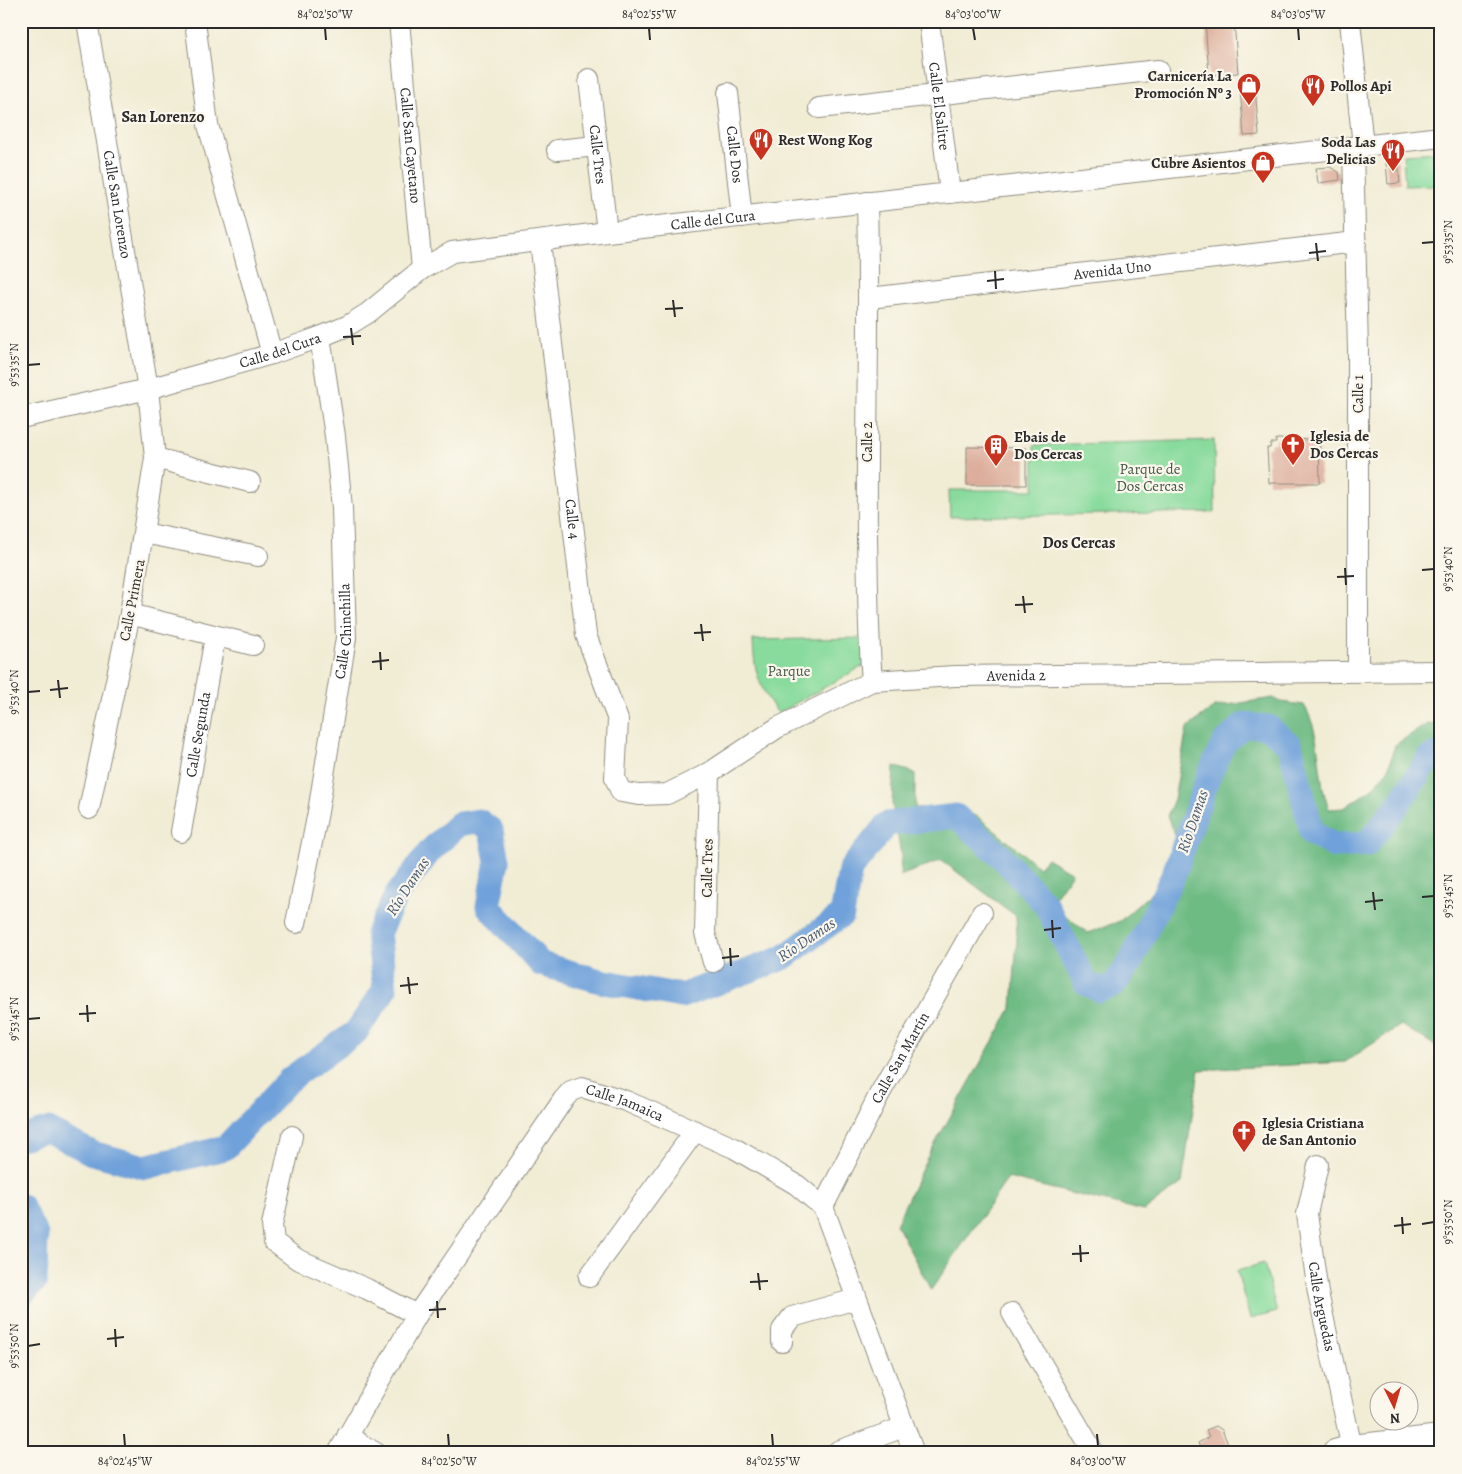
<svg xmlns="http://www.w3.org/2000/svg" width="1462" height="1474" font-family="Alegreya,serif">
  <rect width="100%" height="100%" fill="#fbf7ec"/>
  <filter id="ink" filterUnits="userSpaceOnUse"><feTurbulence type="fractalNoise" baseFrequency=".02" numOctaves="2"/><feDisplacementMap in="SourceGraphic" scale="10" xChannelSelector="R" yChannelSelector="G"/><feConvolveMatrix kernelMatrix="1 2 1 2 8 2 1 2 1" color-interpolation-filters="sRGB"/></filter>
  <filter id="wash" filterUnits="userSpaceOnUse"><feTurbulence type="fractalNoise" baseFrequency=".0096" numOctaves="4" result="noise"/><feDisplacementMap in="SourceGraphic" scale="20" xChannelSelector="R" yChannelSelector="G"/><feGaussianBlur stdDeviation="1.12" result="paint"/><feColorMatrix in="noise" values="0 0 0 0 0 0 0 0 0 0 0 0 0 0 0 0 0 1.4 0 .05"/><feComposite in="paint" operator="in"/></filter>
  <g filter="url(#wash)">
    <rect width="100%" height="100%" fill="#f1ecd4"/>
    <path fill="#89db9d" stroke="#5a8364" d="M1441 152V185L1405 186 1403 154Z
      M1214 440 1215 512 950 517 949 490H1034V445Z
      M864 638 865 665 778 713C759 688 754 671 753 640Z
      M1264 1263 1277 1312 1250 1319 1237 1271Z"/>
    <path fill="#6ebb84" stroke="#4c7358" d="M1273 698 1281 702 1304 705C1323 736 1316 776 1329 809L1344 808 1370 790 1388 770 1395 745 1427 724 1441 725V922L1438 925 1441 927V1049L1401 1025 1345 1062 1199 1070 1182 1183 1144 1211 1008 1178 931 1290 896 1224 927 1158 1012 1007 1017 940 1016 916 941 860 900 876 901 855 892 803 894 766 915 773V808L956 806 978 817 1039 867 1047 858 1072 873 1054 899 1061 912 1088 933 1120 921 1159 886 1176 837 1167 816 1174 799 1187 728 1215 707Z"/>
    <g fill="none" stroke-linecap="round" stroke-linejoin="round">
      <path stroke="#6fa1da" stroke-width="25" d="M21 1138 47 1130 92 1153 145 1167 225 1148 290 1079 356 1032 385 989 378 933 396 896 430 851 459 824 479 821 491 830 497 861 488 906 541 964 600 981 681 996 783 958 842 915 850 870 887 824 956 816 999 854 1046 905 1086 983 1100 990 1114 985 1130 963 1174 874 1208 777 1224 743 1244 725 1268 727 1290 745 1312 833 1335 846 1367 844 1397 806 1430 757 1441 753
        M21 1206 36 1235 35 1281 21 1296"/>
    </g>
    <g id="blocks">
      <path fill="#dcab99" d="M1205 21H1234L1238 73 1209 75Z
        M1254 76 1259 135 1244 136 1239 77Z
        M1398 161 1400 183 1388 184 1386 162Z
        M1330 167 1339 172 1340 180 1318 183 1316 168Z
        M1276 439 1319 440 1320 483H1269L1267 448H1270L1271 443H1276Z
        M967 447 1026 448V485H967Z
        M1216 1426 1222 1430 1232 1453H1202L1198 1443 1209 1437 1206 1430Z"/>
    </g>
  </g>
  <g filter="url(#ink)">
    <use href="#blocks" fill-opacity="0" stroke="#8e8c80" stroke-width="1"/>
    <g fill="none" stroke-linecap="round" stroke-linejoin="round">
      <defs>
        <g id="minor">
          <path id="s1" d="M87 21 148 389 155 458 130 614 89 809"/>
          <path d="M195 21 208 125 272 354"/>
          <path id="s2" d="M399 21 422 269"/>
          <path id="s3" d="M929 21 950 193"/>
          <path d="M1350 21 1363 146"/>
          <path id="s4" d="M589 79 607 232"/>
          <path id="s5" d="M728 93 742 217"/>
          <path d="M819 108 1158 70"/>
          <path d="M1353 147 1358 351V671"/>
          <path d="M557 150 597 146"/>
          <path d="M867 202C870 314 866 425 867 537 868 585 868 633 872 681"/>
          <path id="s6" d="M540 241 586 635 618 720 615 778 621 792 639 795 667 794 709 773 777 728 872 681 955 676 1441 671"/>
          <path id="s7" d="M869 298 1356 242"/>
          <path id="s8" d="M21 418 148 389 272 354 320 337 347 326 368 313 422 269 452 252 607 232 1441 137"/>
          <path d="M155 458 250 482"/>
          <path d="M144 533 258 556"/>
          <path d="M130 614 253 645"/>
          <path d="M709 773 705 933 713 962"/>
          <path id="s9" d="M181 832 215 637"/>
          <path id="s10" d="M296 923 318 812 346 638 342 508 335 436 320 337"/>
          <path d="M292 1136 272 1225 274 1242 297 1259 367 1289 417 1315"/>
          <path id="s11" d="M1318 1165 1307 1214 1318 1293 1352 1448"/>
          <path id="s12" d="M823 1207 879 1095 982 913"/>
          <path d="M589 1277 695 1131"/>
          <path d="M1012 1313 1094 1453"/>
          <path d="M782 1342V1330L792 1317 856 1299"/>
          <path d="M347 1436 376 1453"/>
          <path d="M838 1451 904 1427"/>
          <path id="s13" d="M338 1453 417 1315 563 1100 571 1091 582 1087 626 1101 734 1148 797 1185 823 1207 914 1453"/>
        </g>
        <path id="major" d="M1335 1453 1352 1448 1441 1438"/>
      </defs>
      <use href="#minor" stroke="#8e8c80" stroke-width="22"/>
      <use href="#major" stroke="#8e8c80" stroke-width="28"/>
      <use href="#minor" stroke="#fff" stroke-width="20"/>
      <use href="#major" stroke="#fff" stroke-width="26"/>
    </g>
  </g>
  <path fill="none" stroke="#2b2b2b" stroke-width="2" d="M325 28 326 40M649 28 650 40M973 28 975 40M1298 28 1299 40M1316 243 1318 261M1422 243 1434 242M1309 253 1326 251M995 271 996 289M987 281 1004 279M673 300 675 317M665 309 683 308M351 328 353 345M343 337 361 336M28 365 40 364M1345 568 1346 585M1422 570 1434 569M1337 577 1354 576M1023 596 1025 613M1015 605 1033 604M701 624 703 641M694 633 711 632M380 652 381 670M372 662 389 660M58 680 60 698M50 690 68 688M28 692 40 691M1373 892 1375 910M1422 897 1434 896M1365 902 1383 900M1052 920 1053 938M1044 930 1061 928M730 948 731 966M722 958 739 956M408 977 410 994M400 986 418 984M87 1005 88 1022M79 1014 96 1013M28 1019 40 1018M1402 1217 1403 1234M1422 1224 1434 1222M1394 1226 1411 1224M1080 1245 1081 1262M1072 1254 1089 1253M758 1273 760 1290M750 1282 768 1281M437 1301 438 1318M429 1310 446 1309M115 1329 116 1347M107 1339 124 1337M28 1346 40 1344M124 1434 125 1446M448 1434 449 1446M772 1434 773 1446M1097 1434 1098 1446"/>
  <defs>
    <symbol id="shop-pin" viewBox="-11 -11 22 30"><path d="M0 17L-7.5 6A9.5 9.5 0 1 1 7.5 6Z" fill="#c8321e" stroke="#fbf7ec"/><path d="M-5-2.5h2.3a2.7 3.5 0 0 1 5.4 0H5L5.5 6h-11ZM-1.5-2.5h3a1.5 2.3 0 0 0-3 0Z" fill="#fff"/></symbol>
    <symbol id="restaurant-pin" viewBox="-11 -11 22 30"><path d="M0 17L-7.5 6A9.5 9.5 0 1 1 7.5 6Z" fill="#c8321e" stroke="#fbf7ec"/><path d="M-5-6h1v4h1v-4h1v4h1v-4h1v5L-1.5 .5V6h-2V.5L-5-1ZM5-6V6H3V1.5H1.5Q1.5-4 5-6Z" fill="#fff"/></symbol>
    <symbol id="church-pin" viewBox="-11 -11 22 30"><path d="M0 17L-7.5 6A9.5 9.5 0 1 1 7.5 6Z" fill="#c8321e" stroke="#fbf7ec"/><path d="M-1.2-6h2.4v3.5h3.3v2.4h-3.3V6h-2.4V-.1h-3.3v-2.4h3.3Z" fill="#fff"/></symbol>
    <symbol id="building-pin" viewBox="-11 -11 22 30"><path d="M0 17L-7.5 6A9.5 9.5 0 1 1 7.5 6Z" fill="#c8321e" stroke="#fbf7ec"/><path d="M-4-6H4V6H1V3H-1V6H-4ZM-2.5-4.3h1.7v1.8h-1.7ZM.8-4.3h1.7v1.8H.8ZM-2.5-1h1.7V.8h-1.7ZM.8-1h1.7V.8H.8Z" fill="#fff"/></symbol>
  </defs>
  <g fill-rule="evenodd">
    <use href="#shop-pin" x="1235" y="71" width="28" height="38"/>
    <use href="#restaurant-pin" x="1299" y="72" width="28" height="38"/>
    <use href="#restaurant-pin" x="747" y="126" width="28" height="38"/>
    <use href="#restaurant-pin" x="1379" y="137" width="28" height="38"/>
    <use href="#shop-pin" x="1249" y="149" width="28" height="38"/>
    <use href="#church-pin" x="1279" y="431" width="28" height="38"/>
    <use href="#building-pin" x="982" y="432" width="28" height="38"/>
    <use href="#church-pin" x="1230" y="1118" width="28" height="38"/>
  </g>
  <g text-anchor="middle" stroke-width="4.5" stroke-linejoin="round" paint-order="stroke">
    <g font-size="15" font-weight="bold" fill="#2b2b2b" stroke="#fbf7ec" text-anchor="start">
      <text x="1232" y="81" text-anchor="end">Carnicería La<tspan x="1232" dy="17">Promoción Nº 3</tspan></text>
      <text x="1330" y="91">Pollos Api</text>
      <text x="778" y="145">Rest Wong Kog</text>
      <text x="1376" y="147" text-anchor="end">Soda Las<tspan x="1376" dy="17">Delicias</tspan></text>
      <text x="1246" y="168" text-anchor="end">Cubre Asientos</text>
      <text x="1310" y="441">Iglesia de<tspan x="1310" dy="17">Dos Cercas</tspan></text>
      <text x="1014" y="442">Ebais de<tspan x="1014" dy="17">Dos Cercas</tspan></text>
      <text x="1262" y="1128">Iglesia Cristiana<tspan x="1262" dy="17">de San Antonio</tspan></text>
    </g>
    <g font-size="15" fill="#2b2b2b" stroke="#fbf7ec">
      <text dy="5" stroke="none"><textPath href="#s3" startOffset="86">Calle El Salitre</textPath></text>
      <text dy="5" stroke="none"><textPath href="#s2" startOffset="125">Calle San Cayetano</textPath></text>
      <text dy="5" stroke="none"><textPath href="#s4" startOffset="76">Calle Tres</textPath></text>
      <text dy="5" stroke="none"><textPath href="#s5" startOffset="62">Calle Dos</textPath></text>
      <text dy="5" stroke="none"><textPath href="#s1" startOffset="186">Calle San Lorenzo</textPath></text>
      <text dy="5" stroke="none"><textPath href="#s8" startOffset="731">Calle del Cura</textPath></text>
      <text dy="5" stroke="none"><textPath href="#s7" startOffset="245">Avenida Uno</textPath></text>
      <text dy="5" stroke="none"><textPath href="#s8" startOffset="268">Calle del Cura</textPath></text>
      <text transform="translate(1358 394) rotate(-90)" y="5">Calle 1</text>
      <text transform="translate(867 442) rotate(-90)" y="5">Calle 2</text>
      <text dy="5" stroke="none"><textPath href="#s6" startOffset="280">Calle 4</textPath></text>
      <text transform="translate(132 600) rotate(-79)" y="5">Calle Primera</text>
      <text dy="5" stroke="none"><textPath href="#s10" startOffset="296">Calle Chinchilla</textPath></text>
      <text dy="5" stroke="none"><textPath href="#s6" startOffset="986">Avenida 2</textPath></text>
      <text dy="5" stroke="none"><textPath href="#s9" startOffset="99">Calle Segunda</textPath></text>
      <text transform="translate(707 868) rotate(-89)" y="5">Calle Tres</text>
      <text dy="5" stroke="none"><textPath href="#s12" startOffset="168">Calle San Martín</textPath></text>
      <text dy="5" stroke="none"><textPath href="#s13" startOffset="488">Calle Jamaica</textPath></text>
      <text dy="5" stroke="none"><textPath href="#s11" startOffset="144">Calle Arguedas</textPath></text>
    </g>
    <g font-size="15" fill="#425748" stroke="#fbf7ec">
      <text x="1150" y="474">Parque de<tspan x="1150" dy="17">Dos Cercas</tspan></text>
      <text x="789" y="676">Parque</text>
    </g>
    <g font-size="16" font-weight="bold" fill="#2b2b2b" stroke="#fbf7ec">
      <text x="163" y="122">San Lorenzo</text>
      <text x="1079" y="548">Dos Cercas</text>
    </g>
    <g font-size="16" font-style="italic" fill="#465a71" stroke="#fbf7ec">
      <text transform="translate(1192 821) rotate(-71)" y="6">Río Damas</text>
      <text transform="translate(407 886) rotate(-57)" y="6">Río Damas</text>
      <text transform="translate(806 939) rotate(-34)" y="6">Río Damas</text>
    </g>
  </g>
  <rect width="1462" height="1474" fill="none" stroke="#fbf7ec" stroke-width="55"/>
  <g transform="translate(1394 1406) rotate(175)"><circle r="24" fill="#fbf7ec" stroke="#a8a59f"/>
  <path d="M0-4L9 19L0 12L-9 19Z" fill="#c8321e"/>
  <text y="-8" font-size="14" font-weight="bold" text-anchor="middle" fill="#2b2b2b">N</text>
  </g>
  <rect x="28" y="28" width="1406" height="1418" fill="none" stroke="#2b2b2b" stroke-width="2"/>
  <g font-size="12" text-anchor="middle" fill="#2b2b2b">
    <text x="325" y="18">84°02'50"W</text>
    <text x="649" y="18">84°02'55"W</text>
    <text x="973" y="18">84°03'00"W</text>
    <text x="1298" y="18">84°03'05"W</text>
    <text transform="translate(1448 242) rotate(-90)" y="4">9°53'35"N</text>
    <text transform="translate(14 365) rotate(-90)" y="4">9°53'35"N</text>
    <text transform="translate(1448 569) rotate(-90)" y="4">9°53'40"N</text>
    <text transform="translate(14 692) rotate(-90)" y="4">9°53'40"N</text>
    <text transform="translate(1448 896) rotate(-90)" y="4">9°53'45"N</text>
    <text transform="translate(14 1019) rotate(-90)" y="4">9°53'45"N</text>
    <text transform="translate(1448 1222) rotate(-90)" y="4">9°53'50"N</text>
    <text transform="translate(14 1346) rotate(-90)" y="4">9°53'50"N</text>
    <text x="125" y="1465">84°02'45"W</text>
    <text x="449" y="1465">84°02'50"W</text>
    <text x="773" y="1465">84°02'55"W</text>
    <text x="1098" y="1465">84°03'00"W</text>
  </g>
</svg>
